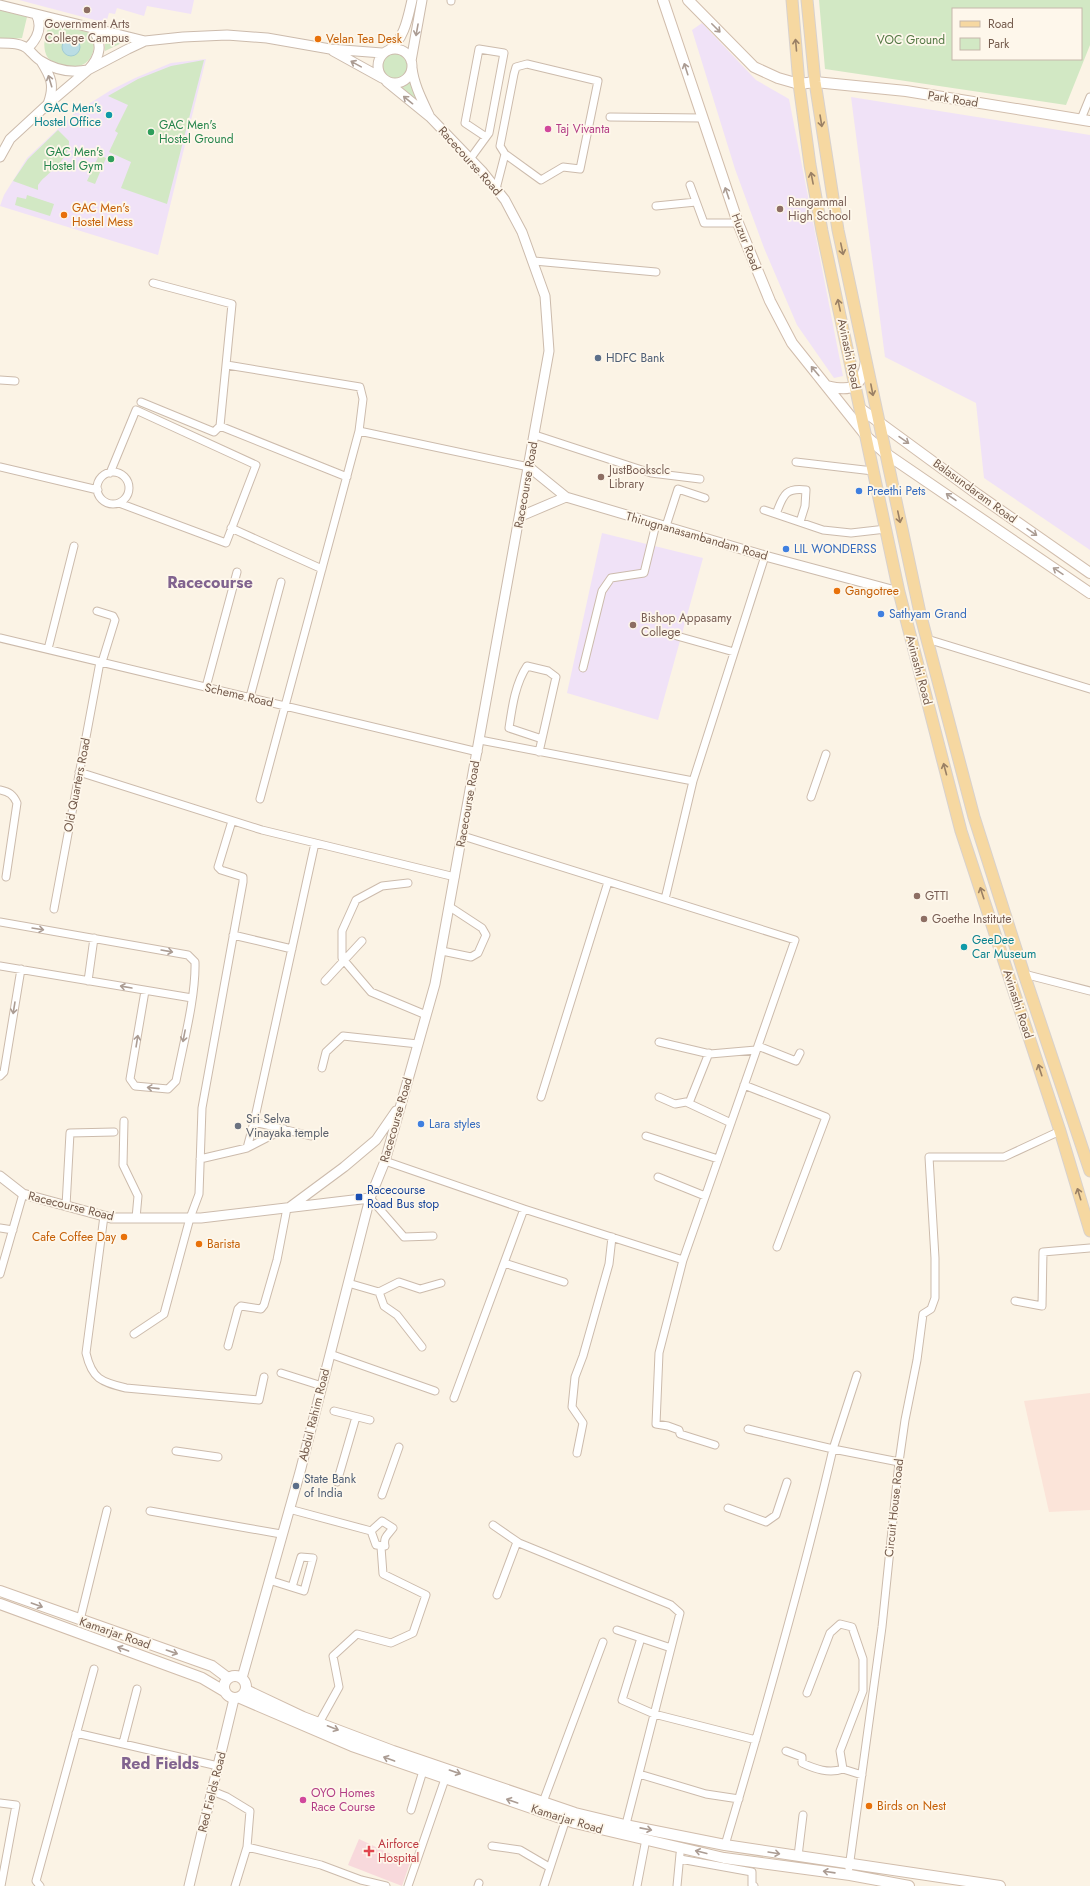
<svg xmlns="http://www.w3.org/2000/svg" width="1090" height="1886" font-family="Jost,sans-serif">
  <rect width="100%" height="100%" fill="#fbf3e5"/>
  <path fill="#fbe4d9" d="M1090 1393V1510L1049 1512 1024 1401Z"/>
  <path fill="#f0e2f7" d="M19 0H194L191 14 147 6 144 16 117 8 115 14 109 13 106 23Z
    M702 23 756 80 789 99 843 376 834 378 797 325 764 248 735 169 692 30Z
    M206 59 158 255 0 206 4 195 27 158 76 112 111 90 135 78 171 63Z
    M851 97 1090 135V550L984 478 976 403 885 357Z
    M602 533 703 558 658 720 567 693Z"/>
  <path fill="#f8d9dc" d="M359 1839 410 1863 402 1886 348 1865Z"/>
  <path fill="#d2e8c4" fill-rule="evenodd" d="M819 0H1090V45L1066 105 825 69ZM953 9H1081V59H953Z
    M0 10 27 17 22 38 0 40Z
    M59 26 92 33C102 66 70 77 48 58 42 49 44 36 49 27Z
    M105 36 126 41 105 51Z
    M380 66a15 15 0 1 1 30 0a15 15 0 1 1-30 0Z
    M204 60 167 204 121 188 131 162 109 152 118 133 115 131 128 105 108 96 138 79 171 66Z
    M411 81 425 109 402 88 406 83Z
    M58 130 69 141C70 158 51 171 41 181L38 185V190L13 181 28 159Z
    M99 155 106 158 95 184 87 181Z
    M27 195 54 204 50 216 15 205 17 197 26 199Z"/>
  <path fill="#badde4" stroke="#a1ccd5" d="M62 47a9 9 0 1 1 18 0a9 9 0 1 1-18 0Z"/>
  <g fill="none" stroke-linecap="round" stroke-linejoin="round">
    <defs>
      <path id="minor" d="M451 1V0
        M610 117 702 118
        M1081 119 1090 97
        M470 159 489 133 504 53 479 49 465 123 486 137
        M690 185 704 223H738
        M496 189 505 154 500 146 514 74 516 67 527 64 598 81 580 169 563 167 541 180 505 154
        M656 206 696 202
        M534 261 656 272
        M227 365 360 387 363 399 359 431
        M0 380 15 381
        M141 402 214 432 220 426 232 304 153 283
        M220 426 347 477
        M535 435 651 473 700 479
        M796 462 873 471
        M0 467 98 490
        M97 488a16 16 0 1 1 32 0a16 16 0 1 1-32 0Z
        M110 473 136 410 256 465 226 543 119 503
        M764 510 823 530 851 533 886 529
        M776 514C783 497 784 487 806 490L805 506 800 522
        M666 526 678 489 705 498
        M231 528 322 569
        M97 611 113 616 115 620 102 662
        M677 636 734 652
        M0 638 478 752
        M927 639 1090 689
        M48 649 74 546
        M583 668 602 591 611 578 644 573 656 524
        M206 687 237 572
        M250 697 281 582
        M480 740 693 781
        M539 752 556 677 548 671 527 666C515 684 512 708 509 728L542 739
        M79 772 262 830 455 877
        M0 790C9 792 13 794 17 803L6 877
        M811 797 826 754
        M260 799 359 431 529 467
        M463 836 795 940 683 1260 659 1353 656 1424 668 1426 679 1430 680 1434 715 1445
        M408 883 382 886 356 900 342 931V958L371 992 426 1015
        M665 899 693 781 765 556
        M54 909 100 662
        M0 922 188 955 195 962C196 997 183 1045 176 1081L168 1089 135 1086 130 1079 145 991
        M233 935 292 949
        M442 951 471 957 478 953 486 935 482 928 450 907
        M0 966 192 998
        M1024 974 1090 991
        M88 981 94 938
        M325 981 362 941
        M659 1042 710 1054 756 1050
        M758 1046 796 1061 800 1053
        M322 1068 326 1052 343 1036 418 1044
        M0 1076 4 1072 21 969
        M744 1085 826 1117 777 1247
        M541 1097 608 882
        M659 1097 675 1104 686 1102 731 1123
        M689 1103 709 1053
        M124 1121 123 1165 138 1196 136 1218
        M254 1122 311 1136
        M646 1136 718 1159
        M247 1148 254 1122 315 843
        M200 1159 247 1148 284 1129
        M385 1161 524 1209 683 1260
        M658 1177 705 1196
        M370 1198 404 1237 433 1236
        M66 1206 70 1133 114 1132
        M104 1216 86 1353C92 1379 101 1382 126 1388L259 1400 264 1377
        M0 1228 13 1230
        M504 1263 564 1282
        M0 1274 23 1194
        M348 1283 379 1292
        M1015 1301 1042 1306 1043 1252 1090 1248
        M134 1334 164 1314 190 1218 199 1194 202 1108 243 882V877L221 870 218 867 232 821
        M228 1346 238 1309 241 1306 261 1309 264 1305 277 1260 287 1208
        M422 1347 397 1315 384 1306 379 1292 399 1282 420 1289 441 1283
        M330 1354 435 1391
        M281 1373 322 1386
        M857 1375 833 1449 899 1462
        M454 1398 524 1209
        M334 1411 370 1420
        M176 1451 218 1457
        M577 1453 583 1423 572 1407 575 1377 583 1356 609 1264 612 1237
        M337 1482 356 1417
        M382 1495 399 1447
        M728 1508 766 1522 776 1515 787 1482
        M289 1509 371 1531 382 1521 393 1528C388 1535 383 1537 385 1546L376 1545 371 1531
        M150 1511 281 1534
        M493 1525 519 1543 671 1605 680 1613 625 1828
        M269 1580 304 1591 313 1558 301 1557 292 1587
        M497 1595 517 1542
        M80 1620 107 1510
        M617 1630 671 1648
        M641 1638 622 1700 654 1714 756 1740
        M319 1723 339 1687 333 1656 357 1634 391 1643 413 1633 426 1595 383 1574 381 1547
        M76 1733 218 1766
        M123 1743 137 1689
        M786 1751 802 1757V1763C815 1769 829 1774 843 1769L840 1751 863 1691V1659L852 1627 840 1624 830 1633 807 1693
        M843 1769 862 1775
        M639 1774 706 1794 739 1799
        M212 1791 227 1797 250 1811 247 1847 235 1886
        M543 1802 603 1642
        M0 1803 16 1805 1 1886
        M411 1810 423 1771
        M725 1845C764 1714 802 1582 833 1449L748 1429
        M492 1846 520 1850 549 1867
        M247 1847 321 1865 361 1880 386 1886
        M798 1856 803 1815
        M680 1859 752 1872V1885L754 1886
        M849 1868 882 1627 899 1462 905 1420 917 1360 923 1314 931 1309 935 1298V1258L929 1157H1004L1060 1131
        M40 1886 36 1881 94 1669
        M408 1886 445 1779
        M478 1886 479 1883
        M544 1886 567 1816
        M637 1886 646 1839
        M677 1886 680 1854"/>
      <path id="tertiary" d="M0 5 145 41
        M0 43C10 43 22 43 29 50 33 54 36 58 41 61 55 70 72 73 88 70 101 56 103 44 92 27
        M28 48C37 39 43 27 36 14
        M378 66a17 17 0 1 1 34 0a17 17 0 1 1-34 0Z
        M389 50C404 40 408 17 412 0
        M333 51 382 78
        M41 61C51 77 55 85 48 104
        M411 61 422 0
        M412 68C414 85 422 100 429 115
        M0 157 10 139 48 104 88 70 128 49 145 41 183 37 227 35 267 38 330 49 382 53
        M529 467 566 497
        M521 516 566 497 765 556 899 592
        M0 1176 23 1194 111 1218H201L370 1198
        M290 1207 344 1167 376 1140 396 1111
        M242 1678 300 1472 370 1198 385 1161 435 984 549 351 545 296 522 232 505 200 482 171 430 117 387 82
        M189 1886 234 1699"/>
      <path id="secondary" d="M663 0 738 223 770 301 792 343 867 437 885 453 1090 593
        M688 0 754 67 778 78 799 84 815 82 906 91 1090 121
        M827 386C852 392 861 388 866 362
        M861 409 977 494 1090 573
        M0 1591 212 1666 228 1678
        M0 1604 202 1678 224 1691
        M224 1687a11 11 0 1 1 22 0a11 11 0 1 1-22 0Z
        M246 1690 303 1717 393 1751 575 1813 625 1825 725 1845 1000 1886
        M240 1698 352 1746 575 1823 724 1858 850 1875 909 1886"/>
      <path id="primary" d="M792 0 799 84 810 165 822 231 899 592 961 831 1060 1131 1090 1231
        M807 0 815 82 838 230 920 613 974 817 1024 974 1090 1171"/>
    </defs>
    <use href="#minor" stroke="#ccbbac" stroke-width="9"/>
    <use href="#tertiary" stroke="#ccbbac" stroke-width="11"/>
    <use href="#secondary" stroke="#d1bdac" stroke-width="12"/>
    <use href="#primary" stroke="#d8d1cd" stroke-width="13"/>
    <use href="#minor" stroke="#fff" stroke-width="7"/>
    <use href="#tertiary" stroke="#fff" stroke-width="9"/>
    <use href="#secondary" stroke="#fff" stroke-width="10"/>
    <use href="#primary" stroke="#f6d8a1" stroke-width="11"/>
  </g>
  <defs><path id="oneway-shaft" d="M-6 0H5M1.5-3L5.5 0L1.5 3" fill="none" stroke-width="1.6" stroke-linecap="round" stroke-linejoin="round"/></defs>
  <g stroke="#ab9c93">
    <use href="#oneway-shaft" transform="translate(716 28) rotate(45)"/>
    <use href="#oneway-shaft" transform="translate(417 30) rotate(100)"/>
    <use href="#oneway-shaft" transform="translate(356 64) rotate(-151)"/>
    <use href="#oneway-shaft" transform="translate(686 69) rotate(-108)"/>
    <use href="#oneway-shaft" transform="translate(50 81) rotate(-107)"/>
    <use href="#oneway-shaft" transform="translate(408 100) rotate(-141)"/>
    <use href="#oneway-shaft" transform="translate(727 193) rotate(-109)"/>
    <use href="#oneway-shaft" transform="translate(815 371) rotate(-130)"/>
    <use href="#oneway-shaft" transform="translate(904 440) rotate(35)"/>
    <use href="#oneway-shaft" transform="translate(951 497) rotate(-145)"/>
    <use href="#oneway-shaft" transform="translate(1032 532) rotate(35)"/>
    <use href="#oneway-shaft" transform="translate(1058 571) rotate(-146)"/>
    <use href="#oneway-shaft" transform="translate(38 929) rotate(9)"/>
    <use href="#oneway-shaft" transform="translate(167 951) rotate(10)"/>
    <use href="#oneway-shaft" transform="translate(126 987) rotate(-170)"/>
    <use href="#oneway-shaft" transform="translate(14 1008) rotate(99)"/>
    <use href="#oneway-shaft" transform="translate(184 1036) rotate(101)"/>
    <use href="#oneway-shaft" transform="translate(137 1041) rotate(-81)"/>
    <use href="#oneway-shaft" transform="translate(153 1088) rotate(-174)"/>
    <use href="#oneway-shaft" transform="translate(37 1605) rotate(20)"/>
    <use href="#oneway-shaft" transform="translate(123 1649) rotate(-160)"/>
    <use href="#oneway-shaft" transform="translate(172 1652) rotate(19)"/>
    <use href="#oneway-shaft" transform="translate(333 1728) rotate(21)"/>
    <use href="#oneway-shaft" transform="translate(389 1759) rotate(-160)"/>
    <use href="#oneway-shaft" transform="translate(455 1772) rotate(19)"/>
    <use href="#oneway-shaft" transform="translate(512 1801) rotate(-161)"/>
    <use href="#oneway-shaft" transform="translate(646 1829) rotate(11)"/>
    <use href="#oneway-shaft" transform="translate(701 1852) rotate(-166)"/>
    <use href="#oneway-shaft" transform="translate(774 1853) rotate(9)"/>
    <use href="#oneway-shaft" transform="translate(829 1872) rotate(-172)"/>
  </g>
  <g stroke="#9a8065">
    <use href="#oneway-shaft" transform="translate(796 45) rotate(-95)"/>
    <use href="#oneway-shaft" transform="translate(821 121) rotate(81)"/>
    <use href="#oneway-shaft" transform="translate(812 178) rotate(-101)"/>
    <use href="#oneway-shaft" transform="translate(842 249) rotate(78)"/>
    <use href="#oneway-shaft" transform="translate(839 305) rotate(-102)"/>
    <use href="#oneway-shaft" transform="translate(872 390) rotate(79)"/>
    <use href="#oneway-shaft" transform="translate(899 517) rotate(78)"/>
    <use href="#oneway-shaft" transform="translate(945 769) rotate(-105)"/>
    <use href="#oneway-shaft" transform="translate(982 893) rotate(-108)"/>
    <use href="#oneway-shaft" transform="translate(1040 1070) rotate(-108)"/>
    <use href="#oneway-shaft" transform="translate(1079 1194) rotate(-107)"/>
  </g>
  <g fill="#8d6e63" stroke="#fef7eb" stroke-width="1.5">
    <circle cx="87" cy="10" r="4"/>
    <circle cx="780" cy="209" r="4"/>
    <circle cx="601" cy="477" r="4"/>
    <circle cx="633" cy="625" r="4"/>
    <circle cx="917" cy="896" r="4"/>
    <circle cx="924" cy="919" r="4"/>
  </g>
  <g fill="#e8710a" stroke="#fef7eb" stroke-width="1.5">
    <circle cx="318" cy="39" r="4"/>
    <circle cx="64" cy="215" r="4"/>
    <circle cx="837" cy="591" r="4"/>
    <circle cx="124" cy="1237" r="4"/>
    <circle cx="199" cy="1244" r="4"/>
    <circle cx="869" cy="1806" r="4"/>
  </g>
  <g fill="#0f9aa8" stroke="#fef7eb" stroke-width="1.5">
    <circle cx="109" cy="115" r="4"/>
    <circle cx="964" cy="947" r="4"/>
  </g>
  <g fill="#d1479c" stroke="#fef7eb" stroke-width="1.5">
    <circle cx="548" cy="129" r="4"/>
    <circle cx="303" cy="1800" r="4"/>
  </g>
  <g fill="#2e9e5b" stroke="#fef7eb" stroke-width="1.5">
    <circle cx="151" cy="132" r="4"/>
    <circle cx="111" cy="159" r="4"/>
  </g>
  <g fill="#5c6f8a" stroke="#fef7eb" stroke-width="1.5">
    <circle cx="598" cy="358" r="4"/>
    <circle cx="296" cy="1486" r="4"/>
  </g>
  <g fill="#3f7fe0" stroke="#fef7eb" stroke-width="1.5">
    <circle cx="859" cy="491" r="4"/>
    <circle cx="786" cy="549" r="4"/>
    <circle cx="881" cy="614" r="4"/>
    <circle cx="421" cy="1124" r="4"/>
  </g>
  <circle fill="#6b7280" stroke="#fef7eb" stroke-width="1.5" cx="238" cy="1126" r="4"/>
  <rect fill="#1a4fb4" stroke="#fef7eb" stroke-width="1.5" x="355" y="1193" width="8" height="8" rx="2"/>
  <path fill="#e0444e" stroke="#fef7eb" stroke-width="1.5" d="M367 1845h4v4h4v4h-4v4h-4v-4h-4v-4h4z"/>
  <g text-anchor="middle" stroke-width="3.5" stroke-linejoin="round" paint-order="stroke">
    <g font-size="12" fill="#785e54" stroke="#fef7eb" text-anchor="start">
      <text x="87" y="28" text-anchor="middle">Government Arts<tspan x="87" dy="14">College Campus</tspan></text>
      <text x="788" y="206">Rangammal<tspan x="788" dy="14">High School</tspan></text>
      <text x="609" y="474">JustBooksclc<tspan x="609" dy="14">Library</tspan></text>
      <text x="641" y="622">Bishop Appasamy<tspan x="641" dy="14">College</tspan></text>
      <text x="925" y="900">GTTI</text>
      <text x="932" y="923">Goethe Institute</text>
    </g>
    <g font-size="12" fill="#c56008" stroke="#fef7eb" text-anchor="start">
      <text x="326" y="43">Velan Tea Desk</text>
      <text x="72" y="212">GAC Men's<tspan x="72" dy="14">Hostel Mess</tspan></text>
      <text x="845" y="595">Gangotree</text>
      <text x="116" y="1241" text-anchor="end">Cafe Coffee Day</text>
      <text x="207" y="1248">Barista</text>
      <text x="877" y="1810">Birds on Nest</text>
    </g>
    <g font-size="12" fill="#537844" stroke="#fef7eb">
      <text x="911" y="44">VOC Ground</text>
    </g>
    <g font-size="12" fill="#735a4b" stroke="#fef7eb">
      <text transform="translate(953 99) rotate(9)" y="4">Park Road</text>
      <text transform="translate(470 161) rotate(48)" y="4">Racecourse Road</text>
      <text transform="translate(746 242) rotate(69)" y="4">Huzur Road</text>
      <text transform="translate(849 354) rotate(78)" y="4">Avinashi Road</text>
      <text transform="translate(526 485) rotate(-80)" y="4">Racecourse Road</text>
      <text transform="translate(975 491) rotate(36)" y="4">Balasundaram Road</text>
      <text transform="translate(697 536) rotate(16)" y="4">Thirugnanasambandam Road</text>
      <text transform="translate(919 670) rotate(75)" y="4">Avinashi Road</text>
      <text transform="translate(239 695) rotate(13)" y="4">Scheme Road</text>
      <text transform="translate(77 785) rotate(-79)" y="4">Old Quarters Road</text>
      <text transform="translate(468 804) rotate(-80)" y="4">Racecourse Road</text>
      <text transform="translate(1018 1004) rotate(72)" y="4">Avinashi Road</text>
      <text transform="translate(396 1120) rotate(-74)" y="4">Racecourse Road</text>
      <text transform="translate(71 1206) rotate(14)" y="4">Racecourse Road</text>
      <text transform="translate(314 1415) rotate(-76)" y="4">Abdul Rahim Road</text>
      <text transform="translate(894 1508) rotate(-84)" y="4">Circuit House Road</text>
      <text transform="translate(115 1633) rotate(19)" y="4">Kamarjar Road</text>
      <text transform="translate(212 1792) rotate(-76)" y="4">Red Fields Road</text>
      <text transform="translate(567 1819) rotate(17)" y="4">Kamarjar Road</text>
    </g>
    <g font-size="12" fill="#0d838f" stroke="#fef7eb" text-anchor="end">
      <text x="101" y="112">GAC Men's<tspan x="101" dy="14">Hostel Office</tspan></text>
      <text x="972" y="944" text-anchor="start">GeeDee<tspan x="972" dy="14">Car Museum</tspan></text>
    </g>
    <g font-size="12" fill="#27864d" stroke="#fef7eb" text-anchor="start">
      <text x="159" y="129">GAC Men's<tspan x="159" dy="14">Hostel Ground</tspan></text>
      <text x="103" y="156" text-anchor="end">GAC Men's<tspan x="103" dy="14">Hostel Gym</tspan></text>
    </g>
    <g font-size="12" fill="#b23c85" stroke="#fef7eb" text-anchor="start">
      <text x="556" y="133">Taj Vivanta</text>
      <text x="311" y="1797">OYO Homes<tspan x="311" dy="14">Race Course</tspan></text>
    </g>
    <g font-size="12" fill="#4e5e75" stroke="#fef7eb" text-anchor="start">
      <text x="606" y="362">HDFC Bank</text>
      <text x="304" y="1483">State Bank<tspan x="304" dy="14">of India</tspan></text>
    </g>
    <g font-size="12" fill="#366cbe" stroke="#fef7eb" text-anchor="start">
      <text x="867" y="495">Preethi Pets</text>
      <text x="794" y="553">LIL WONDERSS</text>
      <text x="889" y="618">Sathyam Grand</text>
      <text x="429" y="1128">Lara styles</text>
    </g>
    <g font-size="12" fill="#5b616d" stroke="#fef7eb" text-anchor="start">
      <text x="246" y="1123">Sri Selva<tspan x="246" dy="14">Vinayaka temple</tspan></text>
    </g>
    <g font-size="12" fill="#164399" stroke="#fef7eb" text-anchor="start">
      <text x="367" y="1194">Racecourse<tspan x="367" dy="14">Road Bus stop</tspan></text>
    </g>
    <g font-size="12" fill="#be3a42" stroke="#fef7eb" text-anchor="start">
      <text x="378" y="1848">Airforce<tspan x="378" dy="14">Hospital</tspan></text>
    </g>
    <g font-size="16" font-weight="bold" fill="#81638f" stroke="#fef7eb">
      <text x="210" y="588">Racecourse</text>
      <text x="160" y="1769">Red Fields</text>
    </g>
  </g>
  <rect x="952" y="8" width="130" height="52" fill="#fef7eb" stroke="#c6b8ab"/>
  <rect x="960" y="21" width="20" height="6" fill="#f6d8a1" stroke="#c6b8ab"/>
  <text x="988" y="28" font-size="12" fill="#735a4b">Road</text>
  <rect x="960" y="38" width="20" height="12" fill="#d2e8c4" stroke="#c6b8ab"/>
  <text x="988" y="48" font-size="12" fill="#735a4b">Park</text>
</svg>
